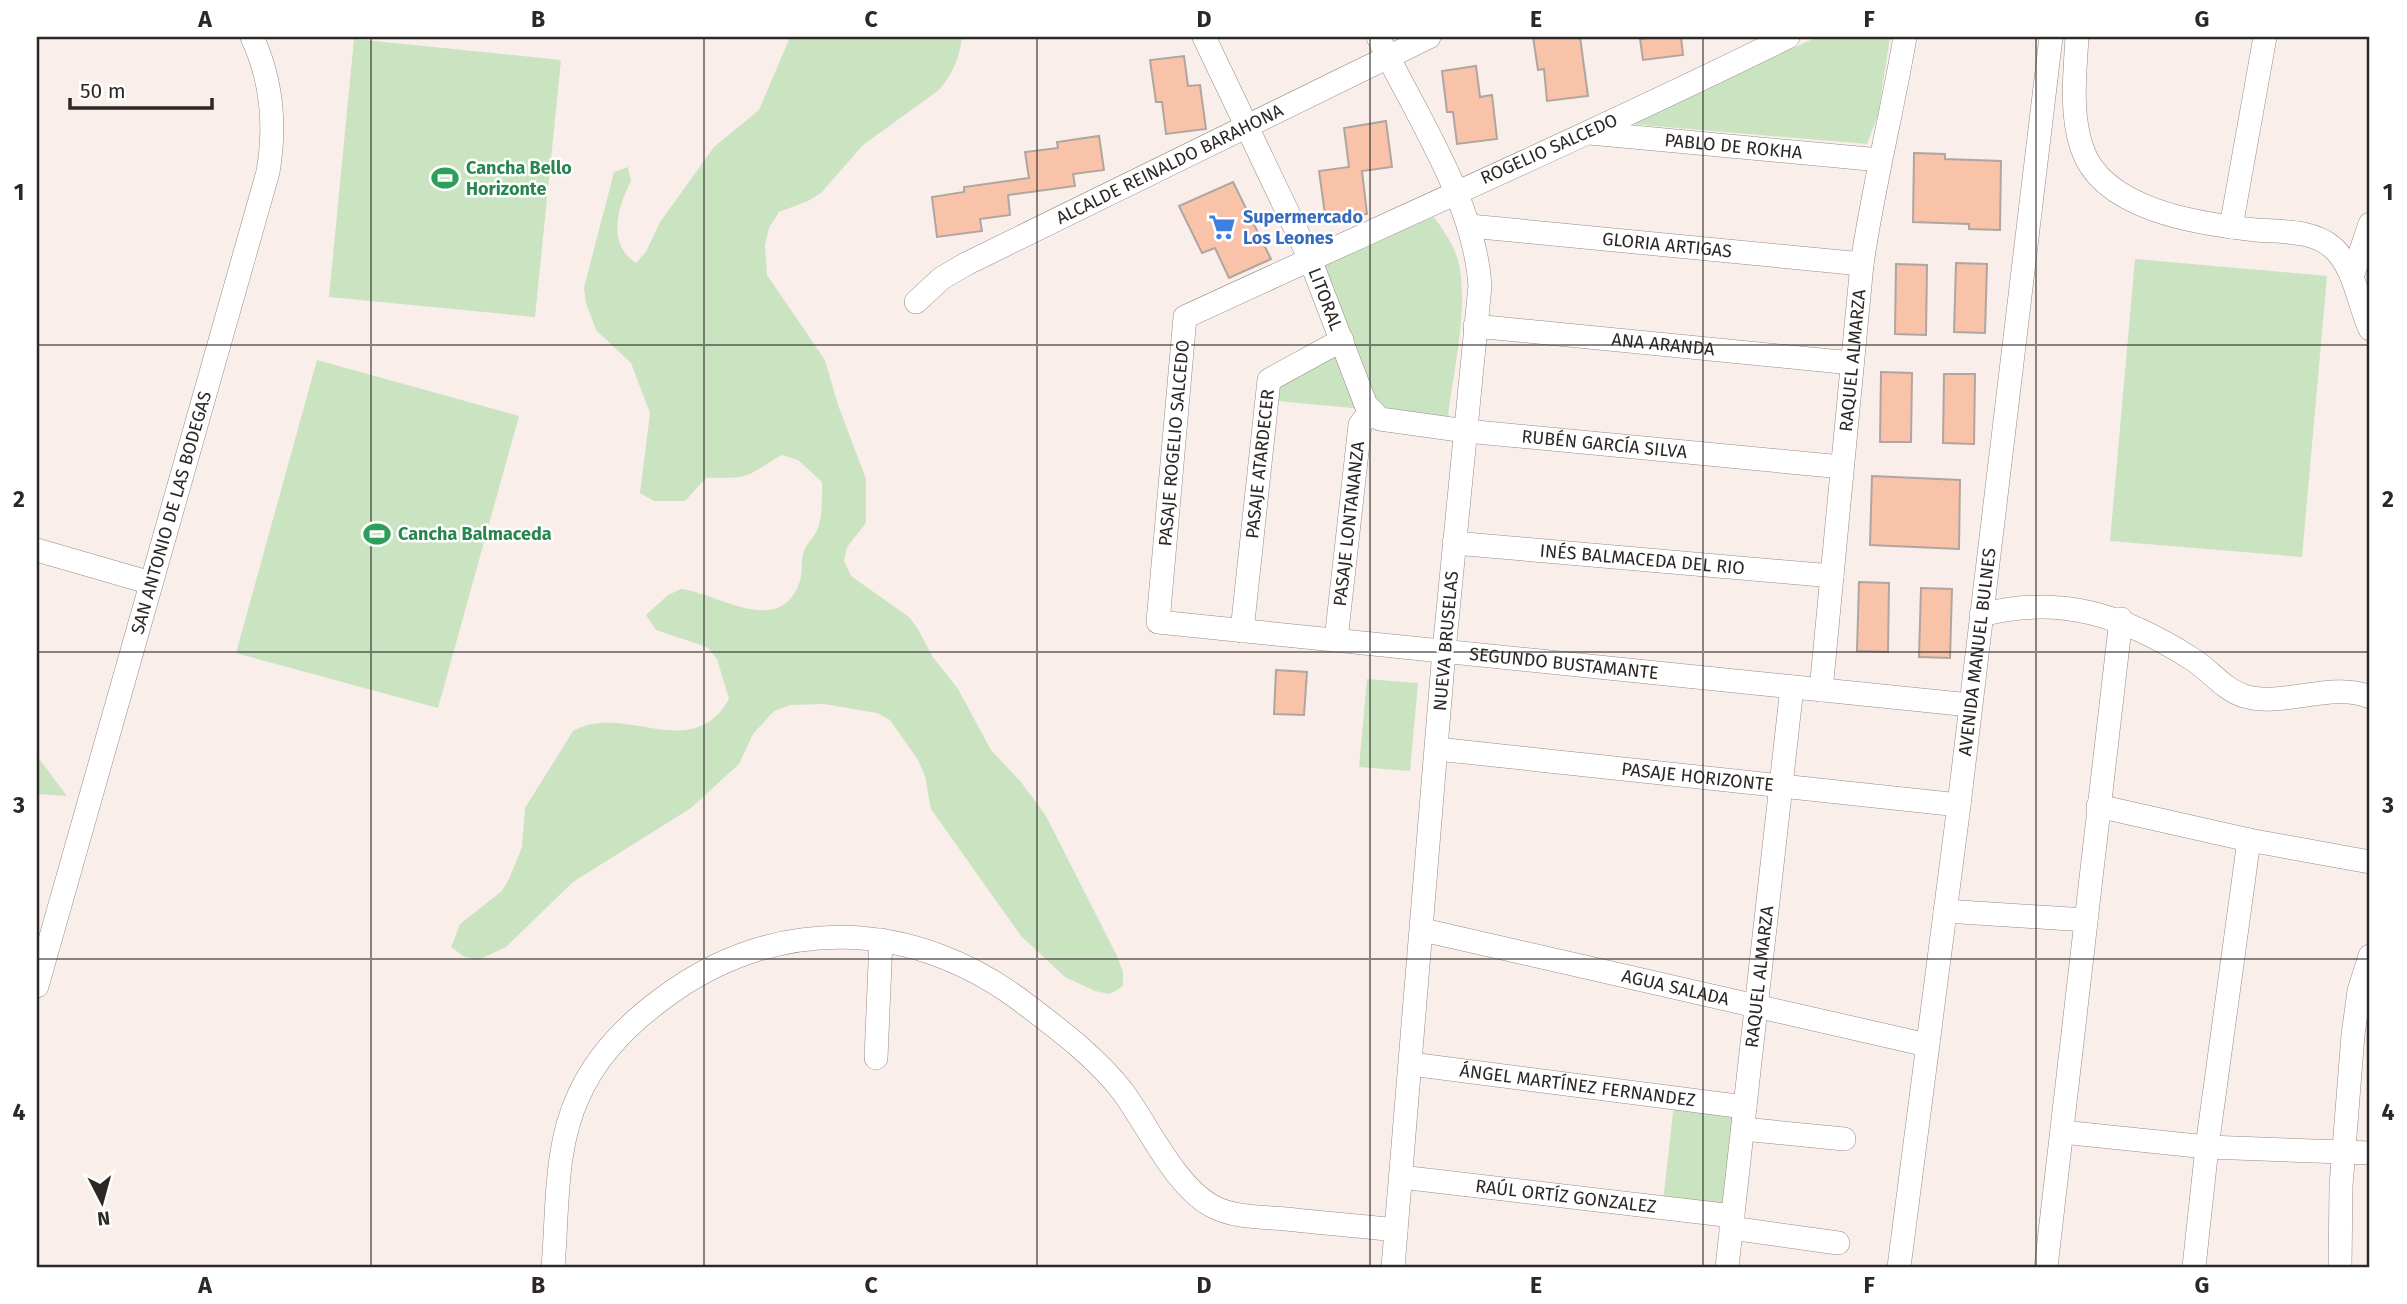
<svg xmlns="http://www.w3.org/2000/svg" width="2407" height="1304" font-family="'Fira Sans',sans-serif">
  <rect width="100%" height="100%" fill="#f9eee9"/>
  <path fill="#cae4c1" d="M790 37H962C960 57 952 75 939 90L863 145 821 193 808 201 779 212 769 228 765 245 767 275 825 360 838 405 866 479V523L847 547 844 561 851 576 909 617 918 629 932 656 958 689 991 750 1021 782 1046 816 1117 956 1123 972V986L1110 994 1095 991 1065 977 1021 936 931 809 925 776 918 760 890 720 877 713 824 704 790 705 774 711 753 734 739 764 691 808 573 882 506 947 478 960 463 956 451 947 460 924 502 891 509 879 522 847 525 808 573 731C625 702 692 765 729 699L717 659 707 647 656 630 646 615 668 595 681 589C721 594 780 639 800 581 803 572 801 562 803 554 805 545 814 538 817 530 823 517 822 496 822 482L798 460 782 455C771 460 762 468 752 473 738 480 721 477 706 478L685 501H654L640 493 650 413 631 363 596 330 586 303 584 288 614 172 628 167 631 181C617 208 607 244 636 263L646 252 660 222 714 147 759 110Z
    M1817 37H1890L1878 115 1867 144 1631 124Z
    M354 39 561 60 535 317 329 297Z
    M1434 217C1441 227 1449 238 1454 249 1473 291 1453 371 1448 417L1278 401 1281 382 1353 346 1320 263Z
    M2135 259 2327 276 2302 557 2110 541Z
    M317 360 519 416 438 708 236 653Z
    M1367 679 1418 683 1410 771 1359 767Z
    M37 756 67 796 37 794Z
    M1674 1104 1739 1113 1728 1210 1663 1202Z"/>
  <path fill="#f8c3a9" stroke="#b0a5a1" stroke-width="2" d="M1533 37H1580L1588 96 1547 101 1544 69 1538 70Z
    M1662 37H1681L1683 55 1643 60 1640 39Z
    M1184 56 1188 86 1200 85 1206 129 1166 134 1162 102H1156L1150 60Z
    M1476 66 1480 97 1492 95 1497 139 1457 144 1453 112H1447L1442 71Z
    M1386 121 1392 167 1362 171 1367 214 1326 221 1319 171 1349 167 1344 128Z
    M1099 136 1104 170 1073 174 1075 186 1008 195 1010 215 980 219 982 231 937 237 932 197 964 192V187L1029 178 1025 152 1058 148 1057 142Z
    M1914 153 1945 154V159L2001 161 2000 230 1969 229V224L1913 222Z
    M1233 182 1271 259 1229 278 1215 248 1202 253 1179 206Z
    M1956 263 1987 264 1985 333 1954 332Z
    M1896 264 1927 265 1926 335 1895 334Z
    M1881 372 1912 373 1911 442H1880Z
    M1944 374H1975L1974 444 1943 443Z
    M1872 476 1960 480 1959 549 1870 545Z
    M1859 582 1889 583 1888 652 1857 651Z
    M1921 588 1952 589 1950 658 1919 657Z
    M1276 670 1307 672 1304 715 1274 714Z"/>
  <g fill="none" stroke-linecap="round" stroke-linejoin="round">
    <defs>
      <g id="minor">
        <path id="s1" d="M1204 37 1310 259 1366 405 1380 419 1466 431 1842 467"/>
        <path d="M1378 37C1415 113 1475 202 1480 286L1444 651 1393 1267"/>
        <path id="s2" d="M1788 37C1589 135 1386 224 1185 317L1158 622 1970 705"/>
        <path d="M2077 37C2075 73 2070 113 2082 148 2102 210 2199 224 2256 230 2282 232 2312 230 2332 247 2355 267 2358 303 2370 329"/>
        <path id="s3" d="M1590 133 1880 160"/>
        <path id="s4" d="M1470 226 1862 264"/>
        <path d="M2231 227 2265 37"/>
        <path d="M2352 277 2370 224"/>
        <path id="s5" d="M916 302 942 278 966 264 1429 37"/>
        <path id="s6" d="M1475 326 1852 363"/>
        <path id="s7" d="M1454 543 1832 576"/>
        <path d="M37 550 151 583"/>
        <path d="M1981 615C2061 594 2125 616 2192 659 2210 670 2223 689 2244 696 2283 708 2332 681 2370 697"/>
        <path id="s8" d="M1242 631 1269 380 1342 340"/>
        <path id="s9" d="M1336 640 1360 425 1370 411"/>
        <path id="s10" d="M1821 690 1862 264C1873 188 1892 113 1905 37"/>
        <path id="s11" d="M1437 749 1959 805"/>
        <path d="M2098 806 2249 840 2370 862"/>
        <path d="M1945 911 2086 920"/>
        <path id="s12" d="M1423 930 1927 1045"/>
        <path id="s13" d="M37 986 268 172C276 125 272 80 252 37"/>
        <path d="M876 1058 881 940"/>
        <path id="s14" d="M1411 1064 1745 1107"/>
        <path d="M1743 1129 1844 1139"/>
        <path d="M2062 1132 2207 1147 2370 1153"/>
        <path id="s15" d="M1401 1177 1733 1216"/>
        <path d="M1731 1228 1838 1243"/>
        <path d="M553 1267C558 1211 554 1147 579 1095 596 1057 628 1024 662 999 776 913 916 918 1028 1006 1061 1031 1098 1059 1123 1092 1148 1126 1175 1186 1212 1206 1234 1218 1262 1217 1286 1219 1323 1223 1360 1226 1396 1230"/>
        <path id="s16" d="M1727 1267 1792 687"/>
        <path id="s17" d="M1899 1267 1959 805 2051 37"/>
        <path d="M2046 1267 2121 619"/>
        <path d="M2194 1267 2207 1147 2249 840"/>
        <path d="M2340 1267 2341 1186 2353 1035 2359 991 2370 956"/>
      </g>
    </defs>
    <use href="#minor" stroke="#968c87" stroke-width="24"/>
    <use href="#minor" stroke="#fff" stroke-width="23"/>
  </g>
  <path fill="none" stroke="#2c2826" stroke-width="2" stroke-opacity="0.55" d="M371 37V1267M704 37V1267M1037 37V1267M1370 37V1267M1703 37V1267M2036 37V1267M37 345H2370M37 652H2370M37 959H2370"/>
  <defs>
    <symbol id="stadium-bare" viewBox="-9 -9 18 18"><path d="M0-5a6.5 5 0 1 0 0 10a6.5 5 0 1 0 0-10ZM-3.5-1.8h7v3.6h-7Z" fill="#2e9e5b" stroke="#fff" stroke-width="2.5" paint-order="stroke"/></symbol>
    <symbol id="supermarket-bare" viewBox="-9 -9 18 18"><path d="M-6-5.5h2.5l.6 2H6L4.5 2H-2.5L-4.4-4H-6ZM-1.5 3.2a1.3 1.3 0 1 0 .1 0ZM3 3.2a1.3 1.3 0 1 0 .1 0Z" fill="#3f7fe0" stroke="#fff" stroke-width="2.5" paint-order="stroke"/></symbol>
  </defs>
  <g fill-rule="evenodd">
    <use href="#stadium-bare" x="426" y="159" width="38" height="38"/>
    <use href="#supermarket-bare" x="1203" y="208" width="38" height="38"/>
    <use href="#stadium-bare" x="358" y="515" width="38" height="38"/>
  </g>
  <g text-anchor="middle" stroke-width="5" stroke-linejoin="round" paint-order="stroke">
    <g font-size="18" fill="#2c2826" stroke="#fff">
      <text dy="6" stroke="none"><textPath href="#s3" startOffset="144">PABLO DE ROKHA</textPath></text>
      <text transform="translate(1549 149) rotate(-24)" y="6">ROGELIO SALCEDO</text>
      <text dy="6" stroke="none"><textPath href="#s5" startOffset="290">ALCALDE REINALDO BARAHONA</textPath></text>
      <text dy="6" stroke="none"><textPath href="#s4" startOffset="198">GLORIA ARTIGAS</textPath></text>
      <text dy="6" stroke="none"><textPath href="#s1" startOffset="289">LITORAL</textPath></text>
      <text dy="6" stroke="none"><textPath href="#s6" startOffset="189">ANA ARANDA</textPath></text>
      <text dy="6" stroke="none"><textPath href="#s10" startOffset="331">RAQUEL ALMARZA</textPath></text>
      <text transform="translate(1174 443) rotate(-85)" y="6">PASAJE ROGELIO SALCEDO</text>
      <text dy="6" stroke="none"><textPath href="#s1" startOffset="648">RUBÉN GARCÍA SILVA</textPath></text>
      <text dy="6" stroke="none"><textPath href="#s8" startOffset="168">PASAJE ATARDECER</textPath></text>
      <text dy="6" stroke="none"><textPath href="#s13" startOffset="492">SAN ANTONIO DE LAS BODEGAS</textPath></text>
      <text dy="6" stroke="none"><textPath href="#s9" startOffset="117">PASAJE LONTANANZA</textPath></text>
      <text dy="6" stroke="none"><textPath href="#s7" startOffset="189">INÉS BALMACEDA DEL RIO</textPath></text>
      <text transform="translate(1446 641) rotate(-85)" y="6">NUEVA BRUSELAS</text>
      <text dy="6" stroke="none"><textPath href="#s17" startOffset="620">AVENIDA MANUEL BULNES</textPath></text>
      <text dy="6" stroke="none"><textPath href="#s2" startOffset="1379">SEGUNDO BUSTAMANTE</textPath></text>
      <text dy="6" stroke="none"><textPath href="#s11" startOffset="262">PASAJE HORIZONTE</textPath></text>
      <text dy="6" stroke="none"><textPath href="#s16" startOffset="292">RAQUEL ALMARZA</textPath></text>
      <text dy="6" stroke="none"><textPath href="#s12" startOffset="259">AGUA SALADA</textPath></text>
      <text dy="6" stroke="none"><textPath href="#s14" startOffset="168">ÁNGEL MARTÍNEZ FERNANDEZ</textPath></text>
      <text dy="6" stroke="none"><textPath href="#s15" startOffset="166">RAÚL ORTÍZ GONZALEZ</textPath></text>
    </g>
    <g font-size="18" font-weight="bold" fill="#27864d" stroke="#fff" text-anchor="start">
      <text x="466" y="174">Cancha Bello<tspan x="466" dy="21">Horizonte</tspan></text>
      <text x="398" y="540">Cancha Balmaceda</text>
    </g>
    <g font-size="18" font-weight="bold" fill="#366cbe" stroke="#fff" text-anchor="start">
      <text x="1243" y="223">Supermercado<tspan x="1243" dy="21">Los Leones</tspan></text>
    </g>
  </g>
  <rect width="2407" height="1304" fill="none" stroke="#ffffff" stroke-width="77"/>
  <g transform="translate(102 1202) rotate(174)" stroke="#ffffff" stroke-width="5" paint-order="stroke">
  <path d="M0-5L12 26L0 18L-12 26Z" fill="#2c2826"/>
  <text y="-10" font-size="19" font-weight="bold" text-anchor="middle" fill="#2c2826">N</text>
  </g>
  <path d="M70 98v10h142v-10" fill="none" stroke="#2c2826" stroke-width="3.5"/>
  <text x="80" y="98" font-size="21" fill="#2c2826" stroke="#ffffff" stroke-width="5" paint-order="stroke">50 m</text>
  <rect x="38" y="38" width="2330" height="1228" fill="none" stroke="#2c2826" stroke-width="2.5"/>
  <g font-size="23" text-anchor="middle" font-weight="bold" fill="#2c2826">
    <text x="205" y="27">A</text>
    <text x="538" y="27">B</text>
    <text x="871" y="27">C</text>
    <text x="1204" y="27">D</text>
    <text x="1536" y="27">E</text>
    <text x="1869" y="27">F</text>
    <text x="2202" y="27">G</text>
    <text x="19" y="200">1</text>
    <text x="2388" y="200">1</text>
    <text x="19" y="507">2</text>
    <text x="2388" y="507">2</text>
    <text x="19" y="813">3</text>
    <text x="2388" y="813">3</text>
    <text x="19" y="1120">4</text>
    <text x="2388" y="1120">4</text>
    <text x="205" y="1293">A</text>
    <text x="538" y="1293">B</text>
    <text x="871" y="1293">C</text>
    <text x="1204" y="1293">D</text>
    <text x="1536" y="1293">E</text>
    <text x="1869" y="1293">F</text>
    <text x="2202" y="1293">G</text>
  </g>
</svg>
